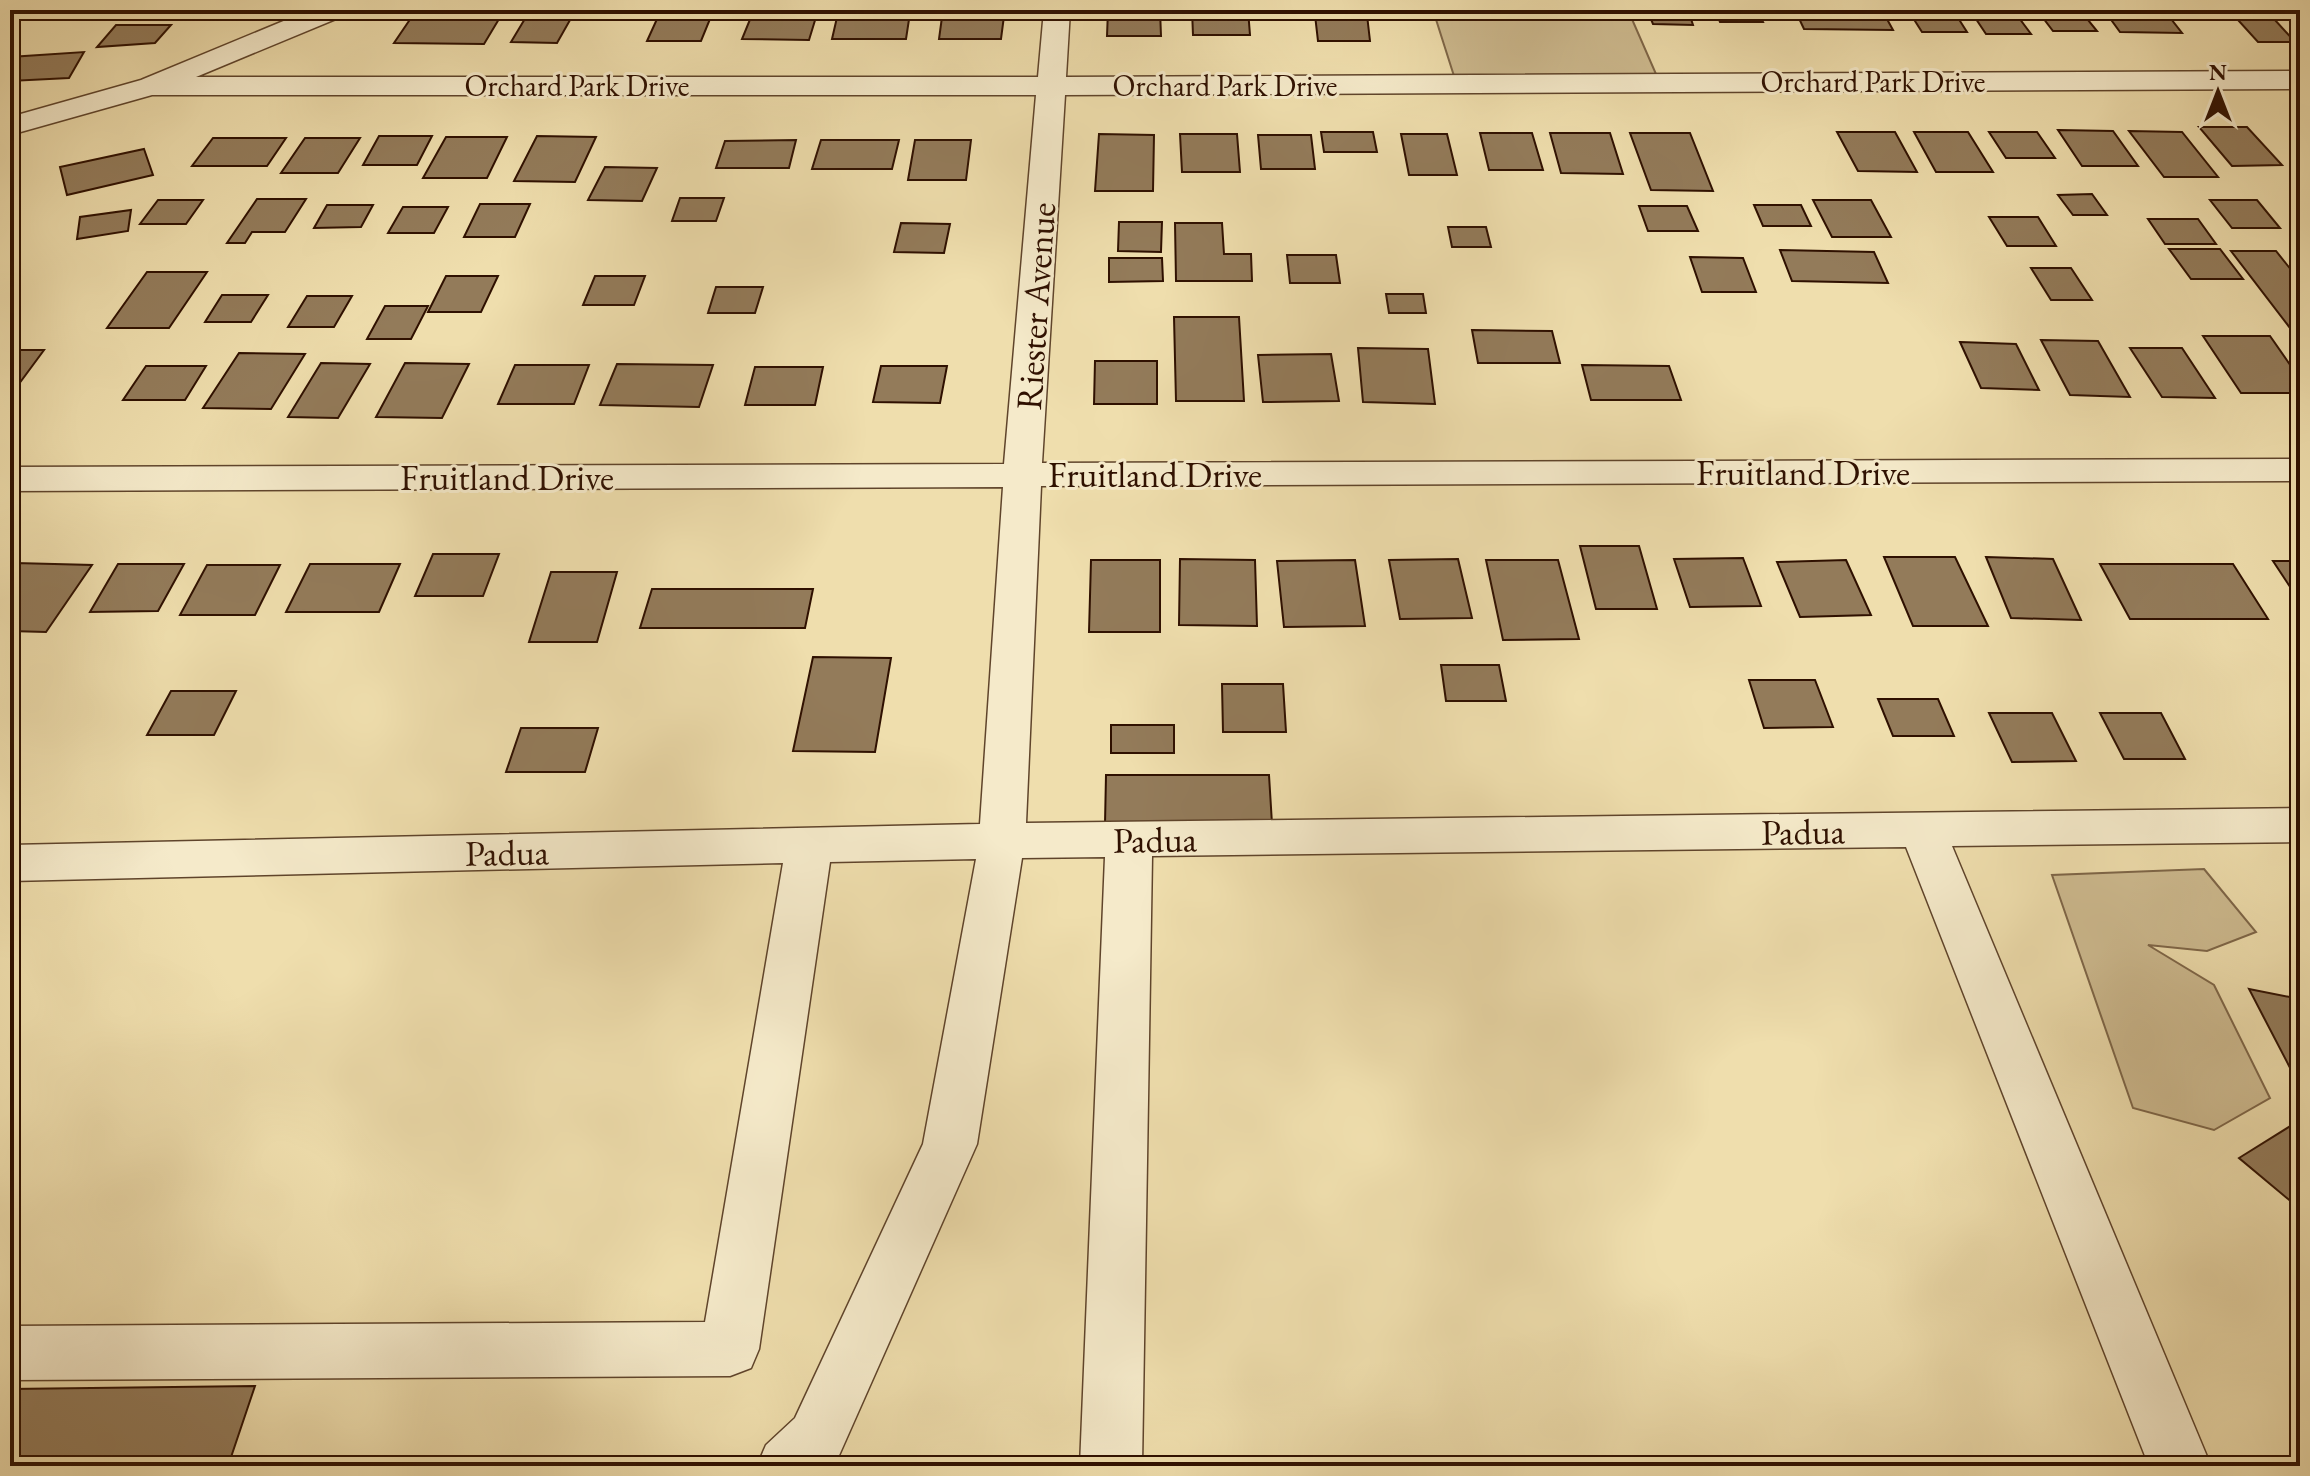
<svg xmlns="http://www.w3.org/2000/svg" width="2310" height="1476" font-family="'EB Garamond',serif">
  <rect width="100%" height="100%" fill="#efdead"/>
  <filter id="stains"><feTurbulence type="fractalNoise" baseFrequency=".0025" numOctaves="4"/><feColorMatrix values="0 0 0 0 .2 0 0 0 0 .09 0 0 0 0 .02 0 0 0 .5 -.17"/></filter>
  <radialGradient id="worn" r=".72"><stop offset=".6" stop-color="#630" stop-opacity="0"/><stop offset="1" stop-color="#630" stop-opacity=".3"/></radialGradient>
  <path fill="#cebb90" stroke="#7e6648" stroke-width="2" d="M1433 10H1628L1656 74 1454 76Z
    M2204 869 2256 932 2207 951 2148 945 2214 985 2270 1098 2214 1130 2133 1108 2052 875Z"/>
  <path fill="#937b5a" stroke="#2f1000" stroke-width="2" d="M1108 10H1160L1161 36H1107Z
    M1192 10H1248L1250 35H1193Z
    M1647 10H1688L1693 25 1653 24Z
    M1715 10H1757L1763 22H1720Z
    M1795 10H1882L1893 30 1804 29Z
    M1908 10H1953L1967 32H1922Z
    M2037 10H2080L2097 31H2053Z
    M2104 10H2164L2182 33 2120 32Z
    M2208 10H2256L2262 16H2213Z
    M529 12 574 13 557 43 511 42Z
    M838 13H910L906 39H832Z
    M1972 13 2016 14 2031 34H1986Z
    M1315 15H1367L1370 41H1318Z
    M1004 16 1001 39H939L942 17Z
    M751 17H816L809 40 742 39Z
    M411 18 499 19 484 44 394 43Z
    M657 19H710L701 41H647Z
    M2238 20H2275L2295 42H2258Z
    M116 25H171L155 43 97 47Z
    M84 52 69 78 10 81V57Z
    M2199 127H2247L2282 165 2232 166Z
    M2058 130 2113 131 2138 166H2082Z
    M2129 131 2182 132 2218 177H2164Z
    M1321 132H1373L1377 152H1324Z
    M1837 132H1895L1917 172 1858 171Z
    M1914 132H1968L1993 172H1936Z
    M1989 132H2037L2055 158H2006Z
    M1480 133H1532L1543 170H1489Z
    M1550 133H1610L1623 174 1561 173Z
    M1630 133H1690L1713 191 1651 190Z
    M1099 134 1154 135 1153 191H1095Z
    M1180 134H1237L1240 172H1182Z
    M1401 134H1447L1457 175H1409Z
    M1258 135H1311L1315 169H1261Z
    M379 136H432L417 165H363Z
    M537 136 596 137 575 182 514 181Z
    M446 137H507L487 178H423Z
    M213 138H286L267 166H192Z
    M305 138H360L338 173H281Z
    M796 140 789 168H716L725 141Z
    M821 140H899L892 169H812Z
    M915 140H971L966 180H908Z
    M144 149 153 175 67 195 60 167Z
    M605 167 657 168 642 201 588 200Z
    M2092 194 2107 215H2073L2058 195Z
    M680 198H724L716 221H672Z
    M257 199H306L285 232H252L245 243H227Z
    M158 200H203L186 224H140Z
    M1813 200H1871L1891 237H1832Z
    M2210 200H2257L2280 228H2232Z
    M480 204H530L515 237H464Z
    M327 205H373L361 227 314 228Z
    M1754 205H1801L1811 226H1763Z
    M1639 206H1687L1698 231H1648Z
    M403 207H448L434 233H388Z
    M131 210 128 231 77 239 80 217Z
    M1989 217H2038L2056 246H2007Z
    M2148 219H2198L2216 244H2165Z
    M1119 222H1162L1161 252 1118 251Z
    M901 223 950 224 944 253 894 252Z
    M1175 223H1222L1224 254H1251L1252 281H1176Z
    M1448 227H1486L1491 247H1452Z
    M2169 249H2220L2243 279H2191Z
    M1780 250 1874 252 1888 283 1792 281Z
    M2231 251H2276L2300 281V341Z
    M1287 255H1336L1340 283H1290Z
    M1690 257 1743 258 1756 292H1702Z
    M1109 258H1162L1163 281 1109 282Z
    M2031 268H2071L2092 300H2051Z
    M147 272H207L169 328H107Z
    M446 276H498L481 312H428Z
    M595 276H645L634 305H583Z
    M716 287H763L755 313H708Z
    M1386 294H1423L1426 313H1389Z
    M222 295H268L251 322H205Z
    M307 296H352L334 327H288Z
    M385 306H428L411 339H367Z
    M1174 317H1239L1244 401H1176Z
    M1472 330 1552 331 1560 363H1478Z
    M2203 336H2270L2300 379V393H2241Z
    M2041 340 2098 341 2130 397 2070 395Z
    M1960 342 2016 344 2039 390 1981 388Z
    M1358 348 1428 349 1435 404 1363 402Z
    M2130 348H2182L2215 398 2162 397Z
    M10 350H44L10 396Z
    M239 353 305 354 271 409 203 408Z
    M1331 354 1339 401 1263 402 1258 355Z
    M1095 361H1157V404H1094Z
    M321 363 370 364 338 418 288 417Z
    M405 363 469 364 442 418 376 417Z
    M617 364 713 365 699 407 600 405Z
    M515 365H589L574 404H498Z
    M1582 365 1669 366 1681 400H1591Z
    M146 366H206L185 400H123Z
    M881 366H947L940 403 873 402Z
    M755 367H823L815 405H745Z
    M1580 546H1639L1657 609H1596Z
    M433 554H499L483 596H415Z
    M1884 557H1955L1988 626H1913Z
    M1986 557 2053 559 2081 620 2011 618Z
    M1743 558 1761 606 1690 607 1674 559Z
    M1180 559 1255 560 1257 626 1179 625Z
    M1458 559 1472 618 1400 619 1389 560Z
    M1091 560H1160V632H1089Z
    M1355 560 1365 626 1284 627 1277 561Z
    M1486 560H1558L1579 639 1503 640Z
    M1846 560 1871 615 1800 617 1777 562Z
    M2273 561H2300V602Z
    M15 563 92 565 46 632 10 631V571Z
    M118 564H184L158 611 90 612Z
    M310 564H400L379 612H286Z
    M2100 564H2233L2268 619H2130Z
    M207 565H280L255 615H180Z
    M551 572H617L597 642H529Z
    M652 589H813L805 628H640Z
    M813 657 891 658 875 752 793 751Z
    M1441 665H1499L1506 701H1446Z
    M1749 680H1815L1833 727 1764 728Z
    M1222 684H1283L1286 732H1223Z
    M171 691H236L214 735H147Z
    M1878 699H1938L1954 736H1893Z
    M1989 713H2052L2076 761 2012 762Z
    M2100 713H2161L2185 759H2124Z
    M1111 725H1174V753H1111Z
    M521 728H598L585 772H506Z
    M1106 775H1269L1272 824H1105Z
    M2249 989 2300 999V1087Z
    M2300 1120V1209L2239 1158Z
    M255 1386 228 1466H10V1389Z"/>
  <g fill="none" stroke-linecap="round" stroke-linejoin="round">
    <defs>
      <path id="minor" d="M310 10H346L343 16 196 77H1038L1044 10H1070L1066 77 2300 71V89L1065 95 1042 463 2300 459V481L1041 486 1026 823 2300 808V842L1952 846 2211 1466H2149L1906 847 1152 856 1142 1466H1080L1105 857 1022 858 977 1144 837 1460 831 1466H757L766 1445 795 1418 923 1144 976 859 830 862 759 1349 751 1368 730 1376 10 1380V1326L705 1322 783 863 10 881V845L980 824 1003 487 10 491V467L1004 464 1036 95H152L10 135V117L141 80Z"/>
    </defs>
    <use href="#minor" stroke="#5f442b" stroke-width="3"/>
    <use href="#minor" fill="#f5eaca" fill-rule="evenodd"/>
  </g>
  <g text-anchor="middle" stroke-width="6" stroke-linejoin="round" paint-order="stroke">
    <g font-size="30" fill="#2f1000" stroke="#f5eaca">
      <text x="1873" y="92">Orchard Park Drive</text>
      <text x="577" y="96">Orchard Park Drive</text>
      <text x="1225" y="96">Orchard Park Drive</text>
    </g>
    <g font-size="36" fill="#2f1000" stroke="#f5eaca">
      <text transform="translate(1035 306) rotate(-86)" y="13">Riester Avenue</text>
      <text x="1803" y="485">Fruitland Drive</text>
      <text x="1155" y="487">Fruitland Drive</text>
      <text x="507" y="490">Fruitland Drive</text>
      <text transform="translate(1803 831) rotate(-1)" y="13">Padua</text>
      <text transform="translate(1155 839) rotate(-1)" y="13">Padua</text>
      <text transform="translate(507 852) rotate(-1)" y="13">Padua</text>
    </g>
  </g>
  <rect width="2310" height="1476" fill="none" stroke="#efdead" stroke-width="40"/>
  <rect x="12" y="12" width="2286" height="1452" fill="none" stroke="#2f1000" stroke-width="4"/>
  <rect x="20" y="20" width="2270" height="1436" fill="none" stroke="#2f1000" stroke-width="2"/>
  <g transform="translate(2218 92)" stroke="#f5eaca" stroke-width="6" paint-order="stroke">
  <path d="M0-6L14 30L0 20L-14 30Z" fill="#2f1000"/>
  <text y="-12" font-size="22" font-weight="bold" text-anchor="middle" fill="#2f1000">N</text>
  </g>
  <rect width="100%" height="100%" filter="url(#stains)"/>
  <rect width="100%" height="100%" fill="url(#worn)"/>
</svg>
